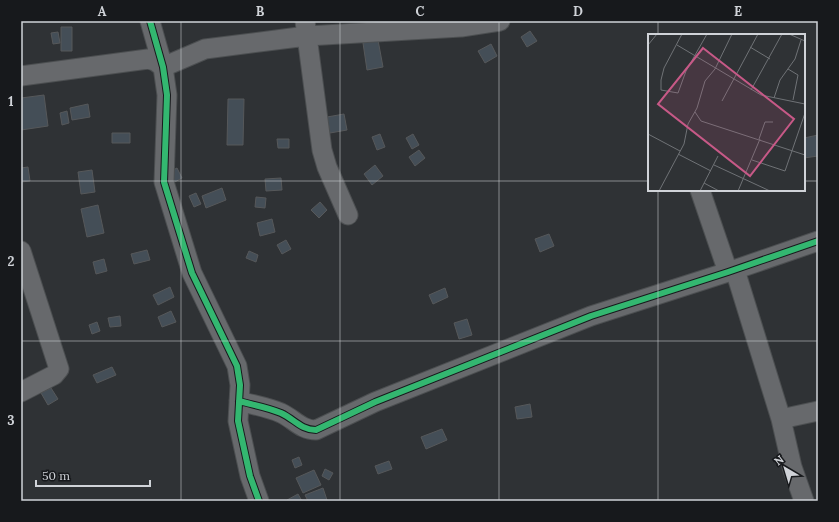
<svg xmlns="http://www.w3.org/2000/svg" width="839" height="522" font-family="Lora,serif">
  <rect width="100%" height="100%" fill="#2f3235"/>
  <path fill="#444e57" stroke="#56585a" d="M61 27H72V51H61Z
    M530 31 537 41 527 47 521 37Z
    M58 32 60 43 53 44 51 33Z
    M378 40 383 67 367 70 363 43Z
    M491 44 497 56 485 63 478 51Z
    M44 95 48 126 21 130V98Z
    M228 99H244L243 145H227Z
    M88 104 90 117 72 120 70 108Z
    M67 111 69 123 62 125 60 113Z
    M344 114 347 130 330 133 327 117Z
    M112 133H130V143H112Z
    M380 134 385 147 377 150 372 137Z
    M413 134 419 145 412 149 406 138Z
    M818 135V156L804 158V138Z
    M277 139H289V148H278Z
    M419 150 425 158 415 166 409 157Z
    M375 165 383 176 372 185 364 174Z
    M28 167 30 181 21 182V168Z
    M177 168 182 178 173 183 167 173Z
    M92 170 95 192 81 194 78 172Z
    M281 178 282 190 266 191 265 179Z
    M222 188 226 200 206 208 202 196Z
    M196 193 201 204 194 207 189 196Z
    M256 197 266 198 265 208 255 207Z
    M320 202 327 210 319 218 311 210Z
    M98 205 104 233 87 237 81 209Z
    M272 219 275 232 260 236 257 223Z
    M549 234 554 246 540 252 535 239Z
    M286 240 291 249 282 254 277 245Z
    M147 250 150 260 134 264 131 254Z
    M249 251 258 255 256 262 246 258Z
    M104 259 107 271 96 274 93 262Z
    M170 287 174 297 158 305 153 295Z
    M445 288 448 297 433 304 429 295Z
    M171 311 176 322 162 327 158 317Z
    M120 316 121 326 110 327 108 318Z
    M467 319 472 335 459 339 454 323Z
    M97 322 100 331 92 334 89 325Z
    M112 367 116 375 97 383 93 375Z
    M51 388 58 399 48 405 41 393Z
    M530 404 532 417 517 419 515 407Z
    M442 429 447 440 426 449 421 437Z
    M299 457 302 465 295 468 292 460Z
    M389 461 392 469 378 474 375 466Z
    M325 469 333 473 329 480 322 476Z
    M314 470 321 485 303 493 296 478Z
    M323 488 327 500 308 501 305 495Z
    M298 494 302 501H287V500Z"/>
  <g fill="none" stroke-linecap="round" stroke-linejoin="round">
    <defs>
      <path id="minor" d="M150 21 163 67 167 95 164 182 192 273 237 366 240 385 238 421 250 476 259 501
        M305 21 322 150 327 167 348 215
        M21 76 148 59 155 61 163 67 205 49 307 36 461 27 500 21
        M700 190 728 272
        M21 251 59 369 54 375 21 392
        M735 270 781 419 792 467 804 501
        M239 401C253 405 267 407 281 413 294 419 301 430 316 430L375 402 591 316 728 272 818 241
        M781 419 818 411"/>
    </defs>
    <use href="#minor" stroke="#4c4f51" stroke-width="21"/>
    <use href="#minor" stroke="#67696c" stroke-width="19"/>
    <defs>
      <path id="cycleway" d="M150 21 163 67 167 95 164 182 192 273 237 366 240 385 238 421 250 476 259 501
        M239 401C253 405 267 407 281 413 294 419 301 430 316 430L375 402 591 316 728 272 818 241"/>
    </defs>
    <use href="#cycleway" stroke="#17191c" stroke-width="8"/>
    <use href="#cycleway" stroke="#33b770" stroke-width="6"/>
  </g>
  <path fill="none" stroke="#d0d3d8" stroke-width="1" stroke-opacity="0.55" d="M181 21V501M340 21V501M499 21V501M658 21V35M21 181H649M804 181H818M658 190V501M21 341H818"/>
  <g transform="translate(648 34)">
    <rect width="157" height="157" fill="#2f3235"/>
    <path fill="none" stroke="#6f7276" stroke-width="1" d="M34 0 16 34 13 46V56L30 59 38 37 59 0M141 0 157 7M0 11 9 0M29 11 113 61 157 70M102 13 122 25M140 35 150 41 145 66M103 56 134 0M126 64 132 46 147 25 153 6M74 67 110 0M47 78 53 87 157 121M0 100 32 117M111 105 117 88H125M30 120 63 137M104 126 137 137 157 79M66 131 122 157M56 149 71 157M11 157 36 110 40 90 49 74 57 47 67 35 84 0M52 157 70 122M90 157 112 105"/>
    <path fill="#c75987" fill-opacity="0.15" stroke="#c75987" stroke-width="2" d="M55 14 146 85 102 142 10 70Z"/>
    <rect width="157" height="157" fill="none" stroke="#d0d3d8" stroke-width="2"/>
  </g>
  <rect width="839" height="522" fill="none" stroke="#17191c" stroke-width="44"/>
  <g transform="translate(785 468) rotate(322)" stroke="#17191c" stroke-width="3" paint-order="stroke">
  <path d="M0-3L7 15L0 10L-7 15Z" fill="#d0d3d8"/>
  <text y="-6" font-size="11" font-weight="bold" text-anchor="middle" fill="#d0d3d8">N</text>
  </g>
  <path d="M36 480v6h114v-6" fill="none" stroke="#d0d3d8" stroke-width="2"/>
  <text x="42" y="480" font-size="12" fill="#d0d3d8" stroke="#17191c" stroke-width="3" paint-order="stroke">50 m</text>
  <rect x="22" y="22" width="795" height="478" fill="none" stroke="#d0d3d8" stroke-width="1.5"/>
  <g font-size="13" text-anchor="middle" font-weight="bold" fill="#d0d3d8">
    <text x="102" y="16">A</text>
    <text x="260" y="16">B</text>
    <text x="420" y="16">C</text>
    <text x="578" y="16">D</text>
    <text x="738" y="16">E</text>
    <text x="11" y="106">1</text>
    <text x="11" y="266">2</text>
    <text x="11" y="425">3</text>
  </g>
</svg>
